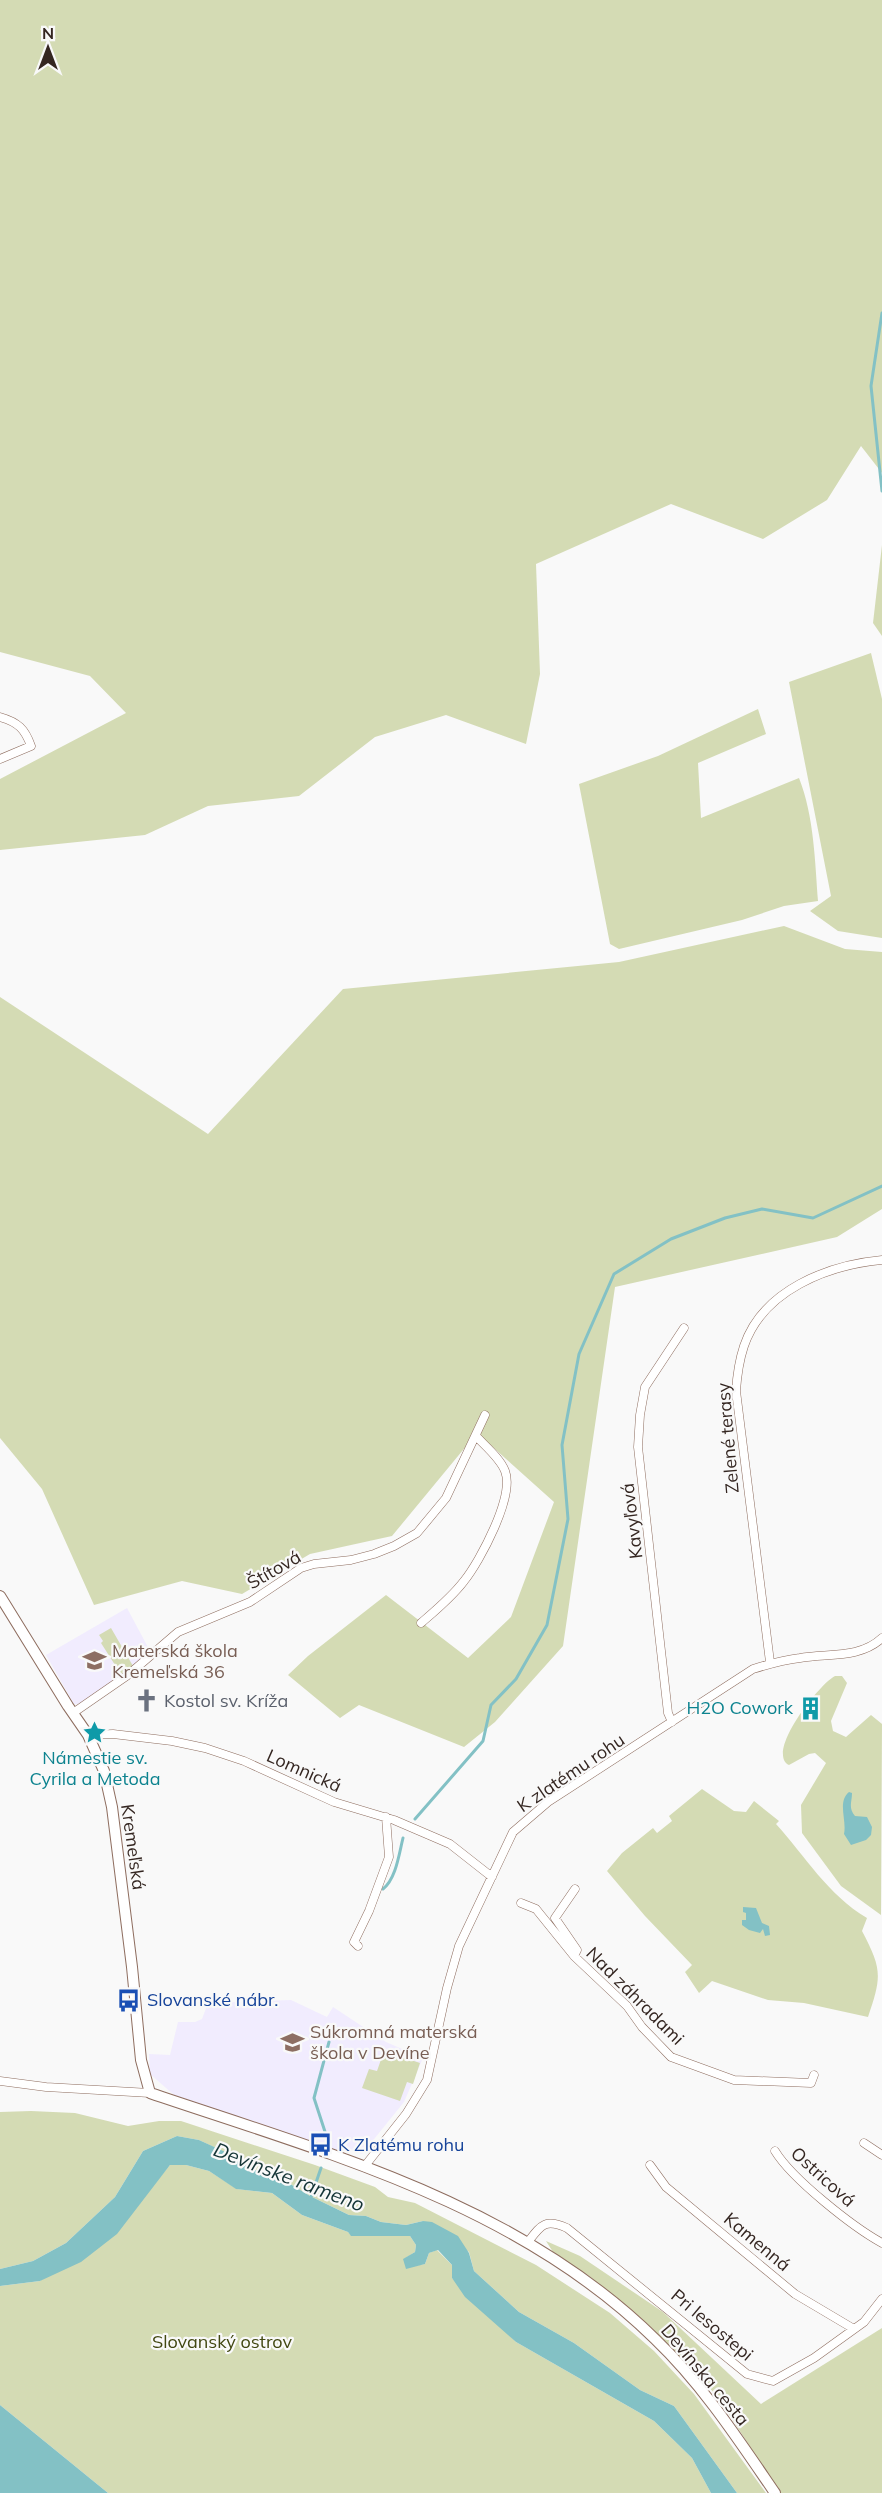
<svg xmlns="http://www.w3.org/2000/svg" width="882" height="2493" font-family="Mulish,sans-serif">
  <rect width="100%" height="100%" fill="#f9f9f9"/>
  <path fill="#f1ecfe" d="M127 1608 150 1651 119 1678 81 1704H74L46 1655Z
    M291 2000 327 2017 333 2007 386 2042 423 2058 404 2102 362 2154 348 2148 340 2151 174 2095 150 2074 149 2054 170 2055 178 2022H195L202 2019 208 2003Z"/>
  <path fill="#d4dbb4" d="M0 0H882V473L861 446 827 500 763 539 671 504 536 564 540 674 526 744 446 715 375 737 299 796 208 806 145 835 0 850V779L126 713 90 676 0 652Z
    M882 545V636L873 623Z
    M871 653 882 699V938L838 931 810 911 831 896 789 682Z
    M758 709 766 734 698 763 701 818 799 778C814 816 815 861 818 901L784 906 742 920 619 949 610 944 579 784 658 756Z
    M784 926 845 949 882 952V1209L837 1237 615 1287 563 1646 495 1722 464 1747 359 1705 340 1718 288 1675 308 1656 386 1595 468 1658 511 1617 554 1502 477 1433 392 1536 310 1554 242 1594 182 1581 94 1605 42 1489 0 1438V997L208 1134 343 989 619 962Z
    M111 1628 133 1666 122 1676 101 1643 103 1641 99 1635Z
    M835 1676H842L847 1683 831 1721 833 1731 846 1737 871 1715 882 1724 881 1915 841 1886 802 1833 801 1805 826 1763 815 1753 809 1754 789 1765C765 1753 819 1684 835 1676Z
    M702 1789 734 1811 746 1812 754 1801 779 1821 776 1824C805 1856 828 1895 867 1918L862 1931C882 1969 882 1976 868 2017L804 2003 768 2000 712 1981 699 1993 685 1972 692 1965 645 1916 607 1871 622 1853 653 1828 657 1833 672 1821 669 1816Z
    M384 2051 420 2063 413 2084 407 2082 400 2101 362 2088 369 2069 377 2071Z
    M31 2111 75 2113 128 2126 159 2121H181L315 2165 375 2187 388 2197 415 2203 536 2265 610 2313 654 2351 694 2394 766 2493H737L674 2406 640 2390 574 2343 519 2312 474 2271 469 2252 423 2221 406 2225 381 2222 366 2216 349 2215 310 2196 274 2174 254 2170 231 2155 199 2140 177 2136 143 2151 115 2197 66 2243 33 2261 0 2269V2112Z
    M170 2165H186L209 2171 237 2189 272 2193 302 2215 348 2232 352 2236H410L416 2245 415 2252 404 2259 413 2266 425 2264 429 2253 437 2250 452 2265V2278L516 2342 654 2421 692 2458 711 2493H108L0 2405V2286L40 2281 145 2195Z
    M546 2241 580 2256 663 2312 761 2404 882 2328V2493H780L717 2396 671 2347 589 2276 553 2252Z"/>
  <path fill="#83c1c5" d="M849 1792 852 1793C852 1802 848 1808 855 1816L867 1817 872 1827 871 1835 866 1840 851 1845 844 1834C847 1820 837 1802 849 1792Z
    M743 1907 756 1908 762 1923 769 1926 770 1935 765 1936 763 1929 760 1933 749 1930 742 1925V1920H746V1913L743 1912Z
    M177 2136 199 2140 232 2155 254 2170 274 2174 310 2196 349 2215 366 2216 381 2222 406 2225 423 2221 432 2222 458 2236 469 2253 474 2271 519 2312 574 2343 640 2390 674 2406 737 2493H711L692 2458 654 2421 516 2342 465 2297 452 2278V2265L438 2250 429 2253 425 2264 406 2269 403 2259 415 2252 416 2245 410 2236H351L348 2232 302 2215 272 2193 236 2189 209 2171 186 2165H170L117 2234 81 2262 40 2281 0 2286V2269L33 2261 66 2243 115 2197 143 2151Z
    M0 2405 108 2493H0Z"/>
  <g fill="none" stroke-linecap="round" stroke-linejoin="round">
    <path stroke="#83c1c5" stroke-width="3" d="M882 313 871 386 882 491
      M415 1819 483 1741 491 1705 516 1679 547 1625 568 1519 562 1445 579 1354 614 1274 671 1239 725 1218 762 1209 813 1218 882 1186
      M383 1889C396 1879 399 1854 403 1838
      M329 2144 314 2098 329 2042
      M310 2200 321 2168"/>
    <defs>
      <path id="minor" d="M0 717C18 722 25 729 31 746L0 759
        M421 1623C436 1610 452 1597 464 1581 480 1561 515 1496 505 1471 500 1458 485 1446 476 1436
        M770 1662 736 1391C737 1376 739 1361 744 1346 763 1290 828 1265 882 1260
        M73 1713 128 1675 178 1632 250 1602 301 1568 314 1564 351 1560 374 1554 394 1546 417 1533 446 1498 485 1415
        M672 1722 668 1713 638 1447 640 1415 645 1387 684 1328
        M88 1735 113 1734 172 1741 205 1748 244 1761 334 1802 394 1820 450 1844 492 1877
        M521 1903 536 1909 574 1956 627 2006 642 2027 671 2057 734 2080 811 2083 814 2075
        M358 1946 354 1942 369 1911 389 1857 386 1817
        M574 1956 577 1950 555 1918 575 1889
        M0 2081 46 2087 150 2093
        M864 2143 882 2155
        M775 2151C792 2179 853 2227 882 2243
        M650 2165 666 2187 795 2294 854 2329
        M364 2167 406 2114 427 2080 447 1988 459 1946 513 1832 548 1802 753 1669C769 1664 783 1660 800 1658 827 1653 860 1659 882 1638
        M528 2242C541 2225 545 2218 567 2228L747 2374 773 2381 814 2358 864 2322 882 2299"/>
      <path id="tertiary" d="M0 1596 68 1706 88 1735 104 1771 112 1807 132 1967 141 2060 150 2093C327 2153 518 2204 655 2339 702 2384 738 2439 775 2493"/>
    </defs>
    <use href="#minor" stroke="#8e6d5f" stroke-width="9"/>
    <use href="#tertiary" stroke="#8e6d5f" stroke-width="12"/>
    <use href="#minor" stroke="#fff" stroke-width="8"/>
    <use href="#tertiary" stroke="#fff" stroke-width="10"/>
  </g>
  <defs>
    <symbol id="school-bare" viewBox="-9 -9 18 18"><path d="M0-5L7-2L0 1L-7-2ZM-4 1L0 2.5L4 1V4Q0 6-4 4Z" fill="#8d6e63" stroke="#f9f9f9" stroke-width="2.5" paint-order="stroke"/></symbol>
    <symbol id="church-bare" viewBox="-9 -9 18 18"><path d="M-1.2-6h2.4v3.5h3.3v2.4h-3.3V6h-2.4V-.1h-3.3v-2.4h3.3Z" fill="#6b7280" stroke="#f9f9f9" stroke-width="2.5" paint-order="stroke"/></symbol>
    <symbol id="building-bare" viewBox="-9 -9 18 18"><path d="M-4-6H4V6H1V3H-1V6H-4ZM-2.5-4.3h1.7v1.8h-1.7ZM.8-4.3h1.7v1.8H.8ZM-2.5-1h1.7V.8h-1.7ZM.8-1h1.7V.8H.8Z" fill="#0f9aa8" stroke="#f9f9f9" stroke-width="2.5" paint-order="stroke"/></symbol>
    <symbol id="sight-bare" viewBox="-9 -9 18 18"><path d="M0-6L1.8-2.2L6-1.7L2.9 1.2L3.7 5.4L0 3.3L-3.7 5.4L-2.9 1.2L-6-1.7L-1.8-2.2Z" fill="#0f9aa8" stroke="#f9f9f9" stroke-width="2.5" paint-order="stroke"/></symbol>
    <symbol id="bus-bare" viewBox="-9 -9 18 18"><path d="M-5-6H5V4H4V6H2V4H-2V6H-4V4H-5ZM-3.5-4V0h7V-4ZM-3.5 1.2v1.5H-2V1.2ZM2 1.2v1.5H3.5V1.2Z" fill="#1a4fb4" stroke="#f9f9f9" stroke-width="2.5" paint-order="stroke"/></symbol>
  </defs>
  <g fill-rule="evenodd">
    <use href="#school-bare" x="78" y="1644" width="33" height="33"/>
    <use href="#church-bare" x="130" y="1684" width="33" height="33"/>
    <use href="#building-bare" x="794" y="1692" width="33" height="33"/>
    <use href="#sight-bare" x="78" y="1716" width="33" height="33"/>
    <use href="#bus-bare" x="112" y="1984" width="33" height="33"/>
    <use href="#school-bare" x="276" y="2026" width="33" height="33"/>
    <use href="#bus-bare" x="304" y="2128" width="33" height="33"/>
  </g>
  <g text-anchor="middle" stroke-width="4.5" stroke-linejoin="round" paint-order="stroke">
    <g font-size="18" fill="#342621" stroke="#f9f9f9">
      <text transform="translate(728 1438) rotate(-95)" y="6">Zelené terasy</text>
      <text transform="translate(632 1521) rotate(-97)" y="6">Kavyľová</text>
      <text transform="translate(274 1570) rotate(-30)" y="6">Štítová</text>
      <text transform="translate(304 1771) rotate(24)" y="6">Lomnická</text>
      <text transform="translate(571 1773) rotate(-34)" y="6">K zlatému rohu</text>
      <text transform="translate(133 1847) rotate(82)" y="6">Kremeľská</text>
      <text transform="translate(635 1996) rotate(45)" y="6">Nad záhradami</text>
      <text transform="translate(823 2177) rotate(42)" y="6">Ostricová</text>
      <text transform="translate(757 2242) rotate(40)" y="6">Kamenná</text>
      <text transform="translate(712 2325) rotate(40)" y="6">Pri lesostepi</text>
      <text transform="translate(705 2375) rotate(50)" y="6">Devínska cesta</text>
    </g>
    <g font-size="18" fill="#785e54" stroke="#f9f9f9" text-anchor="start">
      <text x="112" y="1657">Materská škola<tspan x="112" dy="21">Kremeľská 36</tspan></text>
      <text x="310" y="2038">Súkromná materská<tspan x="310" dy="21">škola v Devíne</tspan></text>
    </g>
    <g font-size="18" fill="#5b616d" stroke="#f9f9f9" text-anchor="start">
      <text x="164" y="1707">Kostol sv. Kríža</text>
    </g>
    <g font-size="18" fill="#0d838f" stroke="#f9f9f9" text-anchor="end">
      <text x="793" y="1714">H2O Cowork</text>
      <text x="95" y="1764" text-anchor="middle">Námestie sv.<tspan x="95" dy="21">Cyrila a Metoda</tspan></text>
    </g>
    <g font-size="18" fill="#164399" stroke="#f9f9f9" text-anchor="start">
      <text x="147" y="2006">Slovanské nábr.</text>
      <text x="338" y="2151">K Zlatému rohu</text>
    </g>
    <g font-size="18" fill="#424812" stroke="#f9f9f9">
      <text x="222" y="2348">Slovanský ostrov</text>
    </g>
    <g font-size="20" font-style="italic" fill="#143436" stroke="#f9f9f9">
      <text transform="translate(289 2177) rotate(21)" y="7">Devínske rameno</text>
    </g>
  </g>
  <g transform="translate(48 48)" stroke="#f9f9f9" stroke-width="4.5" paint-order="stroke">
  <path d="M0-4.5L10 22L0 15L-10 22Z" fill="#342621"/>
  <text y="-9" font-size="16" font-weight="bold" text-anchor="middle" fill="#342621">N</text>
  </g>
</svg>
